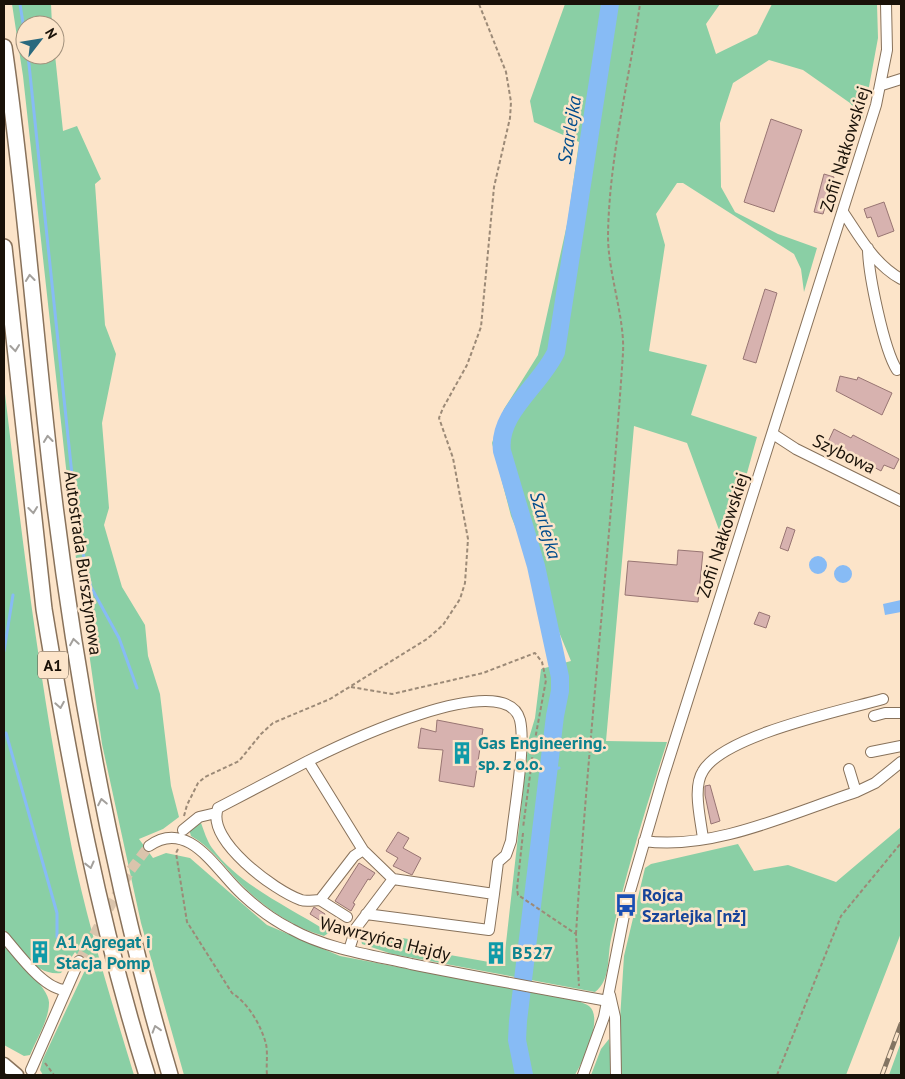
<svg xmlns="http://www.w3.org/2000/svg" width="905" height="1079" font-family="'PT Sans',sans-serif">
  <rect width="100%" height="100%" fill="#fce4c9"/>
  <path fill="#8acfa5" d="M12 4H51L52 25H25V55H55L63 131 77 126 101 179 95 184 105 325 116 354 102 423 109 508 104 525 122 587 145 625 148 656 160 694 171 786 179 817 163 829 139 839 153 858 166 853 190 858 267 925 340 956 578 1001C581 1002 586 1004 589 1006 604 1018 583 1062 575 1075H184L141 923 102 744 77 568 23 76Z
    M565 4H720L706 24 716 54 757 34 772 4H877L878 38 863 119 850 103 803 70 769 60 733 83 720 123 721 187 735 212 778 234 817 248 804 292 801 269 794 254 683 183H677L656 214 665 245 649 351 707 365 691 415 757 437 726 549 687 443 634 426 606 741 667 742C646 807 626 872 611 939 607 958 611 980 595 992L392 954 362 944 360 935 362 931 414 940V944L422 946V950L489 962 491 959 504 961 529 738 535 718 541 669 571 661 511 516 492 443 504 409 538 355 568 220 579 142 534 122 530 101Z
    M4 385C22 540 41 695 72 849 88 925 111 1000 134 1075H43L40 1070 43 1059 87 966 75 952 61 973C34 976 19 948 4 929Z
    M201 823C204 831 207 841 212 848 239 885 287 906 325 930L336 928 324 936C290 927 258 903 235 878 221 862 209 846 191 836L189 829Z
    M901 827V933L846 1075H621L618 1051 624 956 645 868 651 864 738 844 754 871 788 865 836 882Z
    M4 945C14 956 50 989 49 1003 49 1020 36 1040 30 1055L24 1056 4 1045Z
    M609 1039 613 1075H591L601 1049Z
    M901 1042V1075H889Z"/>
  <path fill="#87bbf5" d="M809 565a9 9 0 1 1 18 0a9 9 0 1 1-18 0Z
    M834 574a9 9 0 1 1 18 0a9 9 0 1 1-18 0Z
    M901 600V612L885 615 883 604Z"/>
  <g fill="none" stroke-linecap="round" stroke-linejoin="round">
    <path stroke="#87bbf5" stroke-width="3" d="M20 4 25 36
      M28 55 78 532 91 587 119 638 137 688
      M4 651 13 595
      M6 733 57 913V937
      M549 770 559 768"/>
    <path stroke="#87bbf5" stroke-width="18" d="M524 1075 517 1040 518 1021 555 716 560 691V677L536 566 502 451C497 413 541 385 556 352L610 4"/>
  </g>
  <path fill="#d7b2af" stroke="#987573" d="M771 119 802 130 774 212 744 202Z
    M824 174 834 177 823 214 814 212Z
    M884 202 894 231 878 237 871 217 867 218 864 209Z
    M765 289 777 293 756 363 743 359Z
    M840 376 857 380 858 377 892 393 882 415 836 391Z
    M834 429 851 438 853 435 899 459 894 469 884 465 881 471 828 442Z
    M787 527 795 530 788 551 780 548Z
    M678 550 703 552 698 602 625 595 628 561 677 565Z
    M759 612 770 616 766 628 754 624Z
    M437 720 483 729 474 787 439 781 443 750 418 748 421 728 436 732Z
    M710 785 720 821 711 824 705 795V786Z
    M398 832 409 838 403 848 421 858 412 875 393 866 398 858 386 851Z
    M359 863 375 873 370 880 368 879 353 903 355 904 351 911 335 901Z
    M314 907 325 914 321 921 310 914Z
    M492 948 502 950 500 959 490 957Z"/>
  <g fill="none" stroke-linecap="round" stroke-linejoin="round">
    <path stroke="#dac4ac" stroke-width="10" stroke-dasharray="10 5" stroke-linecap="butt" d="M79 961 130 871 149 846"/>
    <defs>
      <path id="minor" d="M882 85 901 79
        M843 212C860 237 874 264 901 279
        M868 248C868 273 884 350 897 370
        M773 434 796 449 901 501
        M874 716 885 713H901
        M871 752 901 746
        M308 761C338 746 506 665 520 720 526 746 514 811 511 841L506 855 498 862 494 894 393 879 356 928 349 950
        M849 769 856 792
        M183 830 199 817 216 813
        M703 839C701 820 692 788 703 771 724 735 841 711 883 699
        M644 841C712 851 792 813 856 792L875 783 901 762
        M149 846C189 817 217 872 242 894 257 908 273 920 291 929 327 949 371 955 411 964 476 977 542 989 608 1001
        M320 900C314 900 306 902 301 900 275 891 205 840 218 808L308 761 363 850
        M366 914 489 930 494 894
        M347 917 320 900 354 856 363 850 393 879
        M4 937C18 953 44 990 66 990
        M610 995 615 1017 616 1075
        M31 1070 79 961
        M583 1075 604 1017 626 905 663 778 876 105 887 50 886 4"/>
      <path id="major" d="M4 1064 17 1075"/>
      <path id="highway" d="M4 47C26 199 36 353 55 506 79 698 115 889 170 1075
        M4 247 44 609C70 766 99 923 147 1075"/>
    </defs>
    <use href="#minor" stroke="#88725b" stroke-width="12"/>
    <use href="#major" stroke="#88725b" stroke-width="15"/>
    <use href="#highway" stroke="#88725b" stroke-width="18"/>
    <path stroke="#9c8a77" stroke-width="2" stroke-dasharray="4 2.5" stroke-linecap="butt" d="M351 687 392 694 483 673 535 653 542 662 546 680 534 745 523 828
      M184 816 187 805 198 783 205 777 239 761 261 734 273 723 330 699 427 639 443 625 460 599 465 583 468 539 453 458 439 418 443 408 467 365 481 327 494 187 510 118 511 102 506 72 479 4
      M523 833 517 889 518 895 576 934 579 986
      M178 849 176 853 187 922 232 993C248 1003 261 1025 266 1044 268 1053 266 1066 267 1075
      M576 934C588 740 610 547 623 353 625 318 608 273 608 236 609 158 629 81 640 4
      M45 1063 54 1075
      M777 1075 841 916 901 843"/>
    <use href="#minor" stroke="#fff" stroke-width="10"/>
    <use href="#major" stroke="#fff" stroke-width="12"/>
    <use href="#highway" stroke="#fff" stroke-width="15"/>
    <defs>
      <path id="rail" d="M882 1075 901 1024"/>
    </defs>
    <use href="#rail" stroke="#837462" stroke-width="5"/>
    <use href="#rail" stroke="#fce4c9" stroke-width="3" stroke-dasharray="9" stroke-linecap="butt"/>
  </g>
  <defs><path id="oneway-chevron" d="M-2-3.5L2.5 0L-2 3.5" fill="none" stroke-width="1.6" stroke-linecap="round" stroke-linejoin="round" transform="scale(1.25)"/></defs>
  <g stroke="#a3a09c">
    <use href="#oneway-chevron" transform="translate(30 278) rotate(-96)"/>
    <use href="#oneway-chevron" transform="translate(15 348) rotate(84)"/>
    <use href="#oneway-chevron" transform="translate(48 439) rotate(-96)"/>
    <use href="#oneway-chevron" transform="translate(33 510) rotate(84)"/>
    <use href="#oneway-chevron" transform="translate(74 642) rotate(-99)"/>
    <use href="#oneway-chevron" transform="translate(60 705) rotate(80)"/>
    <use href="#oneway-chevron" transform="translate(102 802) rotate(-101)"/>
    <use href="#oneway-chevron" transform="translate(90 865) rotate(76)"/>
    <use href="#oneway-chevron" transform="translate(156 1029) rotate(-107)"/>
  </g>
  <defs>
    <symbol id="building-bare" viewBox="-9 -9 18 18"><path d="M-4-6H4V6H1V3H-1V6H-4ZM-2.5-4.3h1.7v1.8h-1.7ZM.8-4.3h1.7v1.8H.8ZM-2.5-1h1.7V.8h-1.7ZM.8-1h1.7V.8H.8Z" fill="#0f9aa8" stroke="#fce4c9" stroke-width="2.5" paint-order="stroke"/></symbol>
    <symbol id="bus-bare" viewBox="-9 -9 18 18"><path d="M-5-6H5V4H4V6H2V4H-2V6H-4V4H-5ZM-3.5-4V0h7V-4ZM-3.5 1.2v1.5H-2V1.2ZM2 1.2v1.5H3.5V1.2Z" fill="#1a4fb4" stroke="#fce4c9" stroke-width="2.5" paint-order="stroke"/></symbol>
  </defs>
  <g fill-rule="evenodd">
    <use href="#building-bare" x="446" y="737" width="32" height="32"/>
    <use href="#bus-bare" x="610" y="889" width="32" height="32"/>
    <use href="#building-bare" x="24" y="936" width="32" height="32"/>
    <use href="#building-bare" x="480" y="937" width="32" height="32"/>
  </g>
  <g text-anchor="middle" stroke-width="5" stroke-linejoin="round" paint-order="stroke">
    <rect fill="#fce4c9" stroke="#5d5042" stroke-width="1" x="38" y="651.5" width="30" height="27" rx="4"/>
    <g font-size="16" font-weight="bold" fill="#191108">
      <text x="53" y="671">A1</text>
    </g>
    <g font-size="18" fill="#191108" stroke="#fce4c9">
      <text transform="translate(845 149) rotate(-73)" y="6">Zofii Nałkowskiej</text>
      <text transform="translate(844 454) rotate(26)" y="6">Szybowa</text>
      <text transform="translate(723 535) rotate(-72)" y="6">Zofii Nałkowskiej</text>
      <text transform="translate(83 563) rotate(82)" y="6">Autostrada Bursztynowa</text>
      <text transform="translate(385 939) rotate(14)" y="6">Wawrzyńca Hajdy</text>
    </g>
    <g font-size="18" font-weight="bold" fill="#0d838f" stroke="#fce4c9" text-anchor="start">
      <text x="478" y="749">Gas Engineering.<tspan x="478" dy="21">sp. z o.o.</tspan></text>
      <text x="56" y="948">A1 Agregat i<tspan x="56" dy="21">Stacja Pomp</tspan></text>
      <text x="512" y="959">B527</text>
    </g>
    <g font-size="18" font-weight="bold" fill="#164399" stroke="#fce4c9" text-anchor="start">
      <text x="642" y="901">Rojca<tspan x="642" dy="21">Szarlejka [nż]</tspan></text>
    </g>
    <g font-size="19" font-style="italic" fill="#004c8c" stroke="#fce4c9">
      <text transform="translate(569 130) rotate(-81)" y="7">Szarlejka</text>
      <text transform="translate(546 525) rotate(74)" y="7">Szarlejka</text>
    </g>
  </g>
  <rect width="905" height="1079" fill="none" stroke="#191108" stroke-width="10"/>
  <g transform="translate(40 40) rotate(59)"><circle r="24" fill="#fce4c9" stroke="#a1907c"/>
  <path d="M0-4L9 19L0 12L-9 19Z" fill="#2a697e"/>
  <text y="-8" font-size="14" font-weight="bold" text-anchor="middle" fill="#191108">N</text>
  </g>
</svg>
